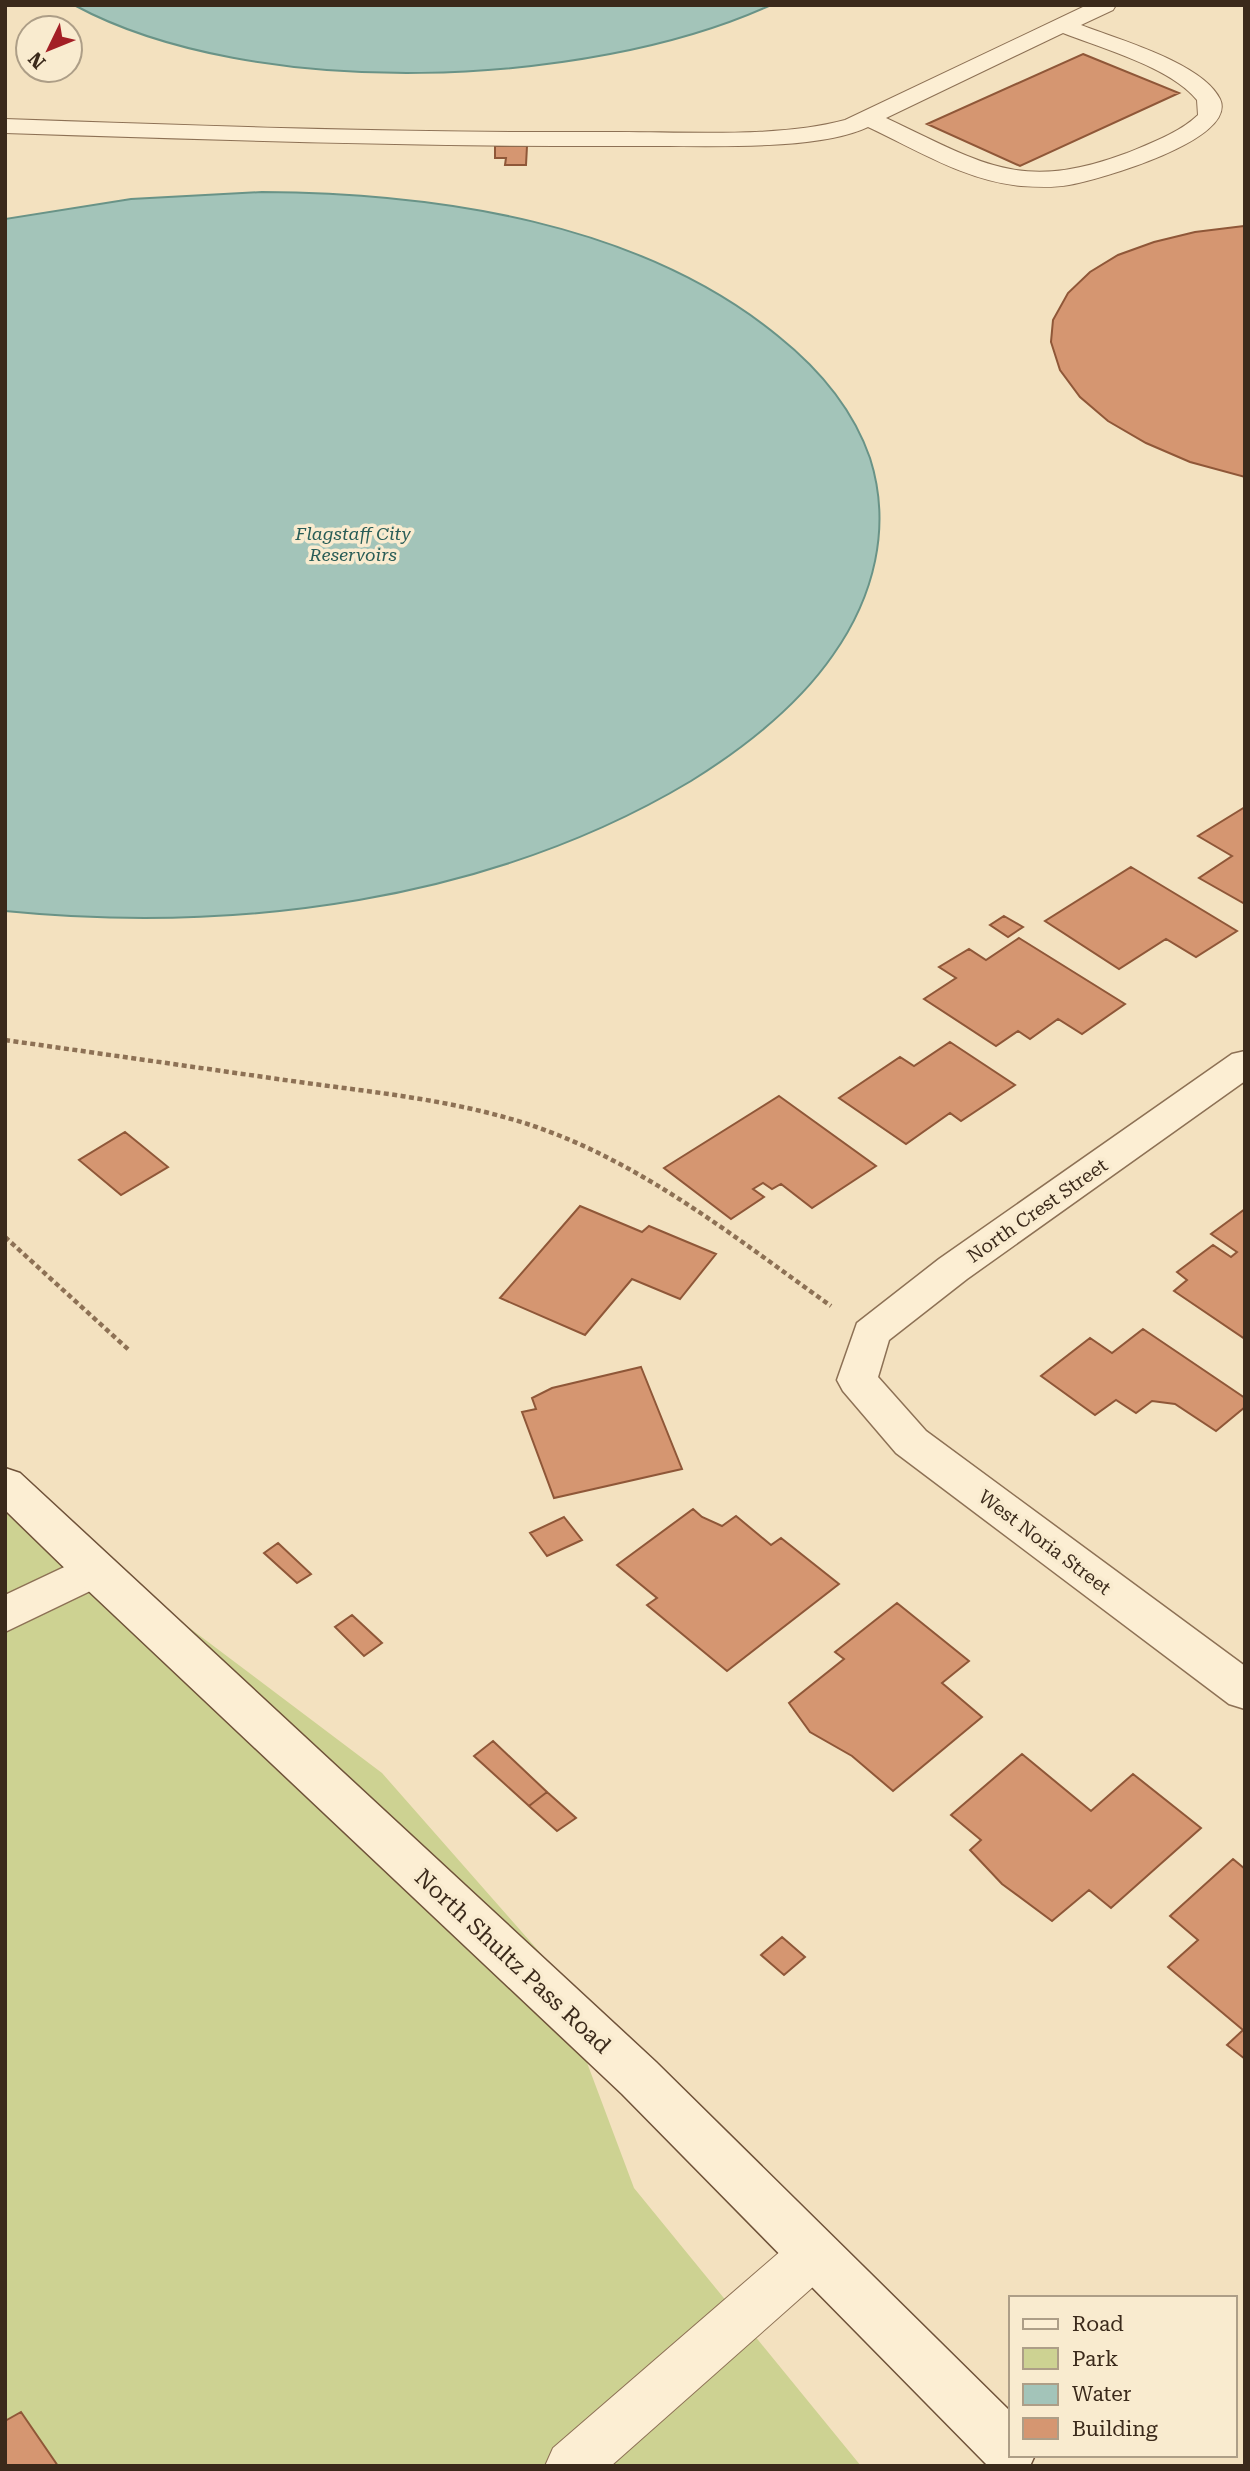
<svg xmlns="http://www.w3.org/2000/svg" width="1250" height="2471" font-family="'Roboto Serif',serif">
  <rect width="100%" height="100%" fill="#f3e1bf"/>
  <path fill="#cdd292" d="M5 1489 382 1773 550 1964 634 2188 861 2466H5Z"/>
  <path fill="#a3c4b9" stroke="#699387" stroke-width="2" d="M74 5H771C588 89 253 102 74 5Z
    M262 192C436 193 639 222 778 336 818 368 853 409 870 458 892 527 874 597 833 655 797 707 744 748 691 781 489 902 236 934 5 911V219L131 199Z"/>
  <path fill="#d59671" stroke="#8f5738" stroke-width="2" d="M1083 54 1179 93 1020 166 927 124Z
    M495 146H527L526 165H505L506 158H495Z
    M1244 226H1245V477L1190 462 1146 443 1108 421 1080 397 1060 370 1051 342 1053 320 1068 293 1090 272 1118 255 1154 242 1195 232Z
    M1245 807V904L1199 878 1232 856 1198 836Z
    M1131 867 1237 931 1196 957 1166 939 1119 969 1045 921Z
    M1004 916 1023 927 1008 937 990 925Z
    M1019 938 1125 1004 1082 1034 1058 1019 1030 1039 1018 1031 996 1046 924 999 956 978 939 967 969 949 986 960Z
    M950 1042 1015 1085 961 1121 950 1113 906 1144 839 1098 900 1057 914 1066Z
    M779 1096 876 1166 812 1208 781 1184 772 1189 763 1183 753 1189 764 1197 731 1219 664 1168Z
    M125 1132 168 1167 121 1195 79 1160Z
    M580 1206 642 1232 649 1226 716 1254 680 1299 632 1279 585 1335 500 1298Z
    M1245 1209V1339L1174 1291 1187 1280 1177 1272 1213 1245 1231 1257 1237 1252 1211 1234Z
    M1143 1329 1245 1398V1407L1216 1431 1175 1404 1152 1401 1136 1413 1116 1400 1095 1415 1041 1376 1090 1338 1112 1353Z
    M641 1367 682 1469 554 1498 522 1412 536 1409 532 1398 552 1388Z
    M693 1509 702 1517 722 1526 736 1516 771 1545 781 1538 839 1584 727 1671 647 1605 657 1598 617 1565Z
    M564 1517 582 1540 547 1556 530 1533Z
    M278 1543 311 1574 297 1583 264 1553Z
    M897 1603 969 1661 942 1683 982 1717 893 1791 852 1756 810 1732 789 1703 844 1659 835 1652Z
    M352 1615 382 1643 364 1656 335 1627Z
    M493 1741 547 1792 529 1806 474 1756Z
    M1022 1754 1091 1811 1133 1774 1201 1828 1111 1908 1089 1890 1052 1921 1002 1884 970 1850 981 1840 951 1815Z
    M547 1792 576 1818 557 1831 529 1806Z
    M1233 1859 1245 1869V2059L1227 2045 1243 2030 1168 1967 1198 1940 1170 1916Z
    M782 1937 805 1957 784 1975 761 1955Z
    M21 2412 58 2466H5V2421Z"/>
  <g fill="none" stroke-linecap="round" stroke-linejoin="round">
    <defs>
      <path id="lane" d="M1087 5H1116L1113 10 1081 25C1117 39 1203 63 1220 99 1239 140 1097 180 1069 185 1053 188 1037 187 1021 186 966 181 917 150 868 127 815 152 702 145 642 146 430 147 217 140 5 133V119C204 126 403 133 603 132 676 131 775 139 845 120ZM1063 33C1103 49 1170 67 1197 100L1198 115C1179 133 1151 143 1127 153 1020 193 982 163 886 118Z
        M814 2231 831 2237 839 2254 831 2271 611 2466H545L553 2448 797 2237Z"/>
      <path id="street" d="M1245 1051V1081L967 1279 889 1340 878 1377 926 1431 1245 1666V1709L1229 1704 896 1453 843 1391 837 1380 857 1323 939 1259 1232 1054Z
        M94 1553 109 1558 115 1570 109 1582 5 1632V1595Z"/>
      <path id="secondary" d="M5 1468 20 1473 656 2062 1010 2411V2455H1035L1030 2466H988L622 2094 79 1582 5 1510Z"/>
    </defs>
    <use href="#lane" stroke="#8d7155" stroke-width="2"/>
    <use href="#street" stroke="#8d7155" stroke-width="3"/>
    <use href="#secondary" stroke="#6f5239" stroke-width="3"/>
    <path stroke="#8d7155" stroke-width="4.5" stroke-dasharray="5 3.5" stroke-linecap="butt" d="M5 1040C103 1054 201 1068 299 1082 386 1094 475 1102 558 1135 658 1175 744 1244 831 1306
      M5 1237 130 1351"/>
    <use href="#lane" fill="#fceed3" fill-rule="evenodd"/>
    <use href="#street" fill="#fceed3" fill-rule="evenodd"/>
    <use href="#secondary" fill="#fceed3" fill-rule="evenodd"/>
  </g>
  <g text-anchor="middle" stroke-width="7" stroke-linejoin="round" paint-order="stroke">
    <g font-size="18" font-style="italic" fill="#295d57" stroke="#f9ebcf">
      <text x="353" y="540">Flagstaff City<tspan x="353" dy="21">Reservoirs</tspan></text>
    </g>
    <g font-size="19" fill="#3b2a1b" stroke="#f9ebcf">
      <text transform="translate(1037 1210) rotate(-35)" y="7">North Crest Street</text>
      <text transform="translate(1045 1542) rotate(37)" y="7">West Noria Street</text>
    </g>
    <g font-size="23" fill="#3b2a1b" stroke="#f9ebcf">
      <text transform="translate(513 1961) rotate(43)" y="8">North Shultz Pass Road</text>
    </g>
  </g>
  <rect width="1250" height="2471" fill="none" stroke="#3b2a1b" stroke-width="14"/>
  <rect x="1009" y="2296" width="228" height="161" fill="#f9ebcf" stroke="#ad9e87" stroke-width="2"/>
  <rect x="1023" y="2319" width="35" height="10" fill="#fceed3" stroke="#ad9e87" stroke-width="2"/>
  <text x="1072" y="2331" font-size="21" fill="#3b2a1b">Road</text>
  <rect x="1023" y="2348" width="35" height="21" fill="#cdd292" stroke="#ad9e87" stroke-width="2"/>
  <text x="1072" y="2366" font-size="21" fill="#3b2a1b">Park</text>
  <rect x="1023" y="2384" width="35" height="21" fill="#a3c4b9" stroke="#ad9e87" stroke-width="2"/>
  <text x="1072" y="2401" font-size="21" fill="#3b2a1b">Water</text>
  <rect x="1023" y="2418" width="35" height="21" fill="#d59671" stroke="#ad9e87" stroke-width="2"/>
  <text x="1072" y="2436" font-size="21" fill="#3b2a1b">Building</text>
  <g transform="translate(49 49) rotate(227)"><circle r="33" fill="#f9ebcf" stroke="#ad9e87" stroke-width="2"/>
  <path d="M0-5L12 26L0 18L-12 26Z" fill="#a31f25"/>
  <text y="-10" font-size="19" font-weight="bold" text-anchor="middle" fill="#3b2a1b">N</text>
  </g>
</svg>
